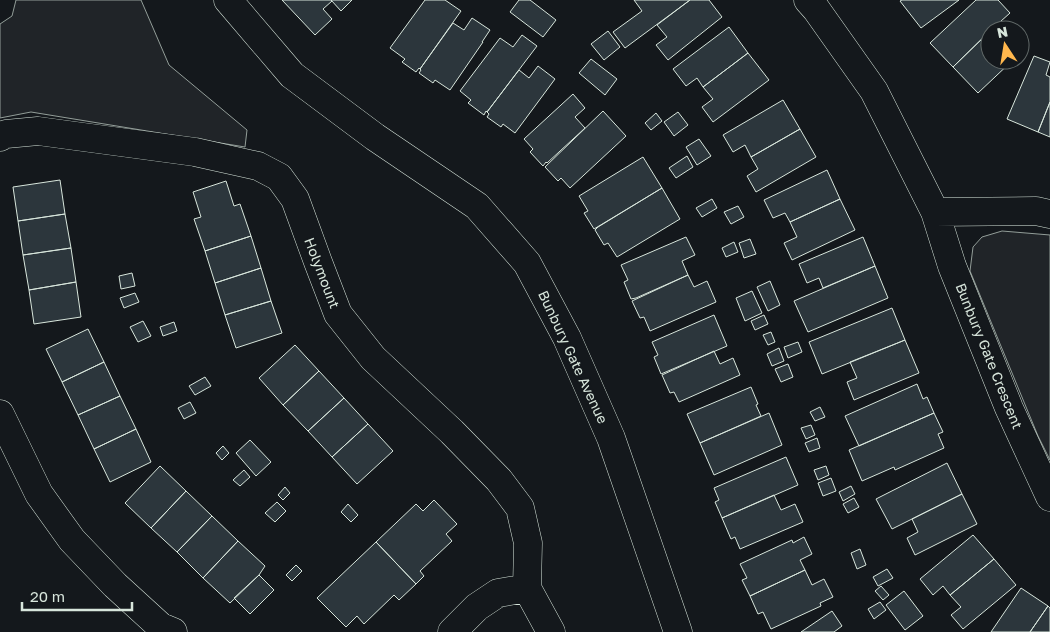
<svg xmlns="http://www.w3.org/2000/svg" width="1050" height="632" font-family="'Golos Text',sans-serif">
  <rect width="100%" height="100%" fill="#14181c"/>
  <path fill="#202428" stroke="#939e99" d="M16 0H141L169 65 247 130 245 147 31 112 0 118V24L12 16Z
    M1002 231 1050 235V460L1038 436 970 271 973 247 982 237Z"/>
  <path fill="#2c363c" stroke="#d8e6dc" d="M282 0H331L332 1 323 9 332 19 315 35Z
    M331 0H352L341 11Z
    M425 0H445L461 11 420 69 419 68 416 72 402 62 405 59 390 48Z
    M519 0H530L556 20 543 37 510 12Z
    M634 0H690L625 48 613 32 642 11Z
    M690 0H709L722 17 668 60 656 45 667 37 657 25Z
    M902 0H959L921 28 900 1Z
    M976 0H998L1010 13 991 30H990V31L953 67 930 43Z
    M472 18 490 30 482 42H483L450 90 435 80 433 83 419 73 421 70 420 69 453 23 464 30Z
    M729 27 748 53 703 87 697 78 686 86 673 69Z
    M608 31 620 47 604 60 591 44Z
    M990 31V60H1013L978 93 953 67Z
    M522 35 537 46 487 112 486 111 484 115 468 103 471 100 460 91 500 38 513 47Z
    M1020 38 1028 46 1020 54Z
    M748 53 769 80 713 122 702 107 713 99 703 87Z
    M1034 56 1050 62 1046 75 1050 77V102L1038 132 1007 119Z
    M591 59 617 79 605 95 579 73Z
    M538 66 555 79 515 133 503 124 501 127 487 117 489 114 487 112 519 70 529 78Z
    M573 94 585 108 575 117 585 128 547 163 546 162 543 166 530 152 533 149 524 139Z
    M783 100 800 129 751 157 745 145 733 152 723 135Z
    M1050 102V137L1038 132Z
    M603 111 626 136 570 188 561 178 558 181 545 167Z
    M678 112 688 125 674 136 664 122Z
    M656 113 662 121 651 130 645 123Z
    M800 129 816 157 756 192 747 176 758 169 751 157Z
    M699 139 711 156 697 165 686 147Z
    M687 156 693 167 676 178 669 168Z
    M643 157 662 188 594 229 584 213 588 211 579 196Z
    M827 170 840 199 790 222 785 213 773 218 764 200Z
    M60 180 65 214 18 221 13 187Z
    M226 181 234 206 240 204 251 236 205 251 194 219 201 217 193 192Z
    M662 188 680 219 617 257 608 243 604 245 595 230 598 227Z
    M712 199 717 208 702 217 696 208Z
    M840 199 855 230 792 260 784 243 797 237 790 222Z
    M738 206 744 217 731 224 724 212Z
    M65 214 71 248 23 255 18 221Z
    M251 236 261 268 215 283 205 251Z
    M686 237 695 255 682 261 688 275 636 298 631 299 624 282 628 280 621 265Z
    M863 237 875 266 823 288 819 278 807 283 799 264Z
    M750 239 756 254 744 258 739 243Z
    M734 242 738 252 726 257 722 248Z
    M71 248 76 282 29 290 23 255Z
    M875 266 888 298 808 332 794 301Z
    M261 268 271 301 225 315 215 283Z
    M132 273 135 286 121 289 119 276Z
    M688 275 694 287 707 281 716 302 650 331 644 317 640 318 632 301Z
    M770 281 780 305 768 311 757 287Z
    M76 282 81 317 34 324 29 290Z
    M752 291 762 313 745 321 736 298Z
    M135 293 139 302 124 308 120 298Z
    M271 301 282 333 236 348 225 315Z
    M892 308 905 340 822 374 809 342Z
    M714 315 727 346 661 374 654 357 658 355 652 342Z
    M764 315 768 324 755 330 751 321Z
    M143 321 151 336 138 342 130 327Z
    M174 322 177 331 163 336 160 327Z
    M88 329 104 362 62 382 46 349Z
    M771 332 775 342 768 345 763 335Z
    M905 340 919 373 854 400 847 382 857 378 850 362Z
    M798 342 802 352 788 358 784 347Z
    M295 345 319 371 283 405 259 378Z
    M779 348 784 361 772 366 767 354Z
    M714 351 720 364 733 358 740 375 679 402 674 392 670 393 662 375Z
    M104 362 120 396 78 415 62 382Z
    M788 364 793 377 781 382 775 369Z
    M319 371 344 398 308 431 283 405Z
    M205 377 211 386 195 395 189 386Z
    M917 384 923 399 927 397 934 413 859 446 845 416Z
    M751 387 758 404 756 405 761 416 700 443 687 414Z
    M120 396 136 429 94 449 78 415Z
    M344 398 368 424 332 457 308 431Z
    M190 402 196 413 184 419 178 408Z
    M820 407 825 417 815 421 810 412Z
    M769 413 782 445 714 475 700 443Z
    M934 413 943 432 938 434 944 448 895 470 894 467 862 481 849 450Z
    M368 424 393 451 357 484 332 457Z
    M811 425 815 435 806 439 801 428Z
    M136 429 151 462 110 482 94 449Z
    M817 438 820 448 809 452 805 443Z
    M250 440 271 462 256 476 236 453Z
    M223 446 229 453 222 460 216 453Z
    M786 457 798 485 722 518 715 502 719 500 714 488Z
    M947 463 962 494 892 529 876 499Z
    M160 466 186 491 151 528 125 503Z
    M826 466 829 475 818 480 814 470Z
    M244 470 250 477 240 486 233 480Z
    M831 478 836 491 823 496 818 483Z
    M851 486 855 494 843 501 839 492Z
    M285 487 290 493 283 500 278 495Z
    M186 491 212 516 177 552 151 528Z
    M962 494 977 524 915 555 907 538 918 532 912 519Z
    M774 495 781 510 795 504 803 522 740 549 735 537 731 539 722 518Z
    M854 498 859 507 848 513 843 504Z
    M434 500 457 524 446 534 452 541 420 571 424 576 416 584 376 542 416 504 423 511Z
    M277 502 286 511 275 522 265 513Z
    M348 504 358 515 351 522 341 512Z
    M212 516 238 541 203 578 177 552Z
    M973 535 994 559 950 595 943 586 933 595 920 579Z
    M804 537 812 554 800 560 805 570 750 596 742 580 747 578 740 564 792 540 793 543Z
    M238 541 265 566 259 575 230 603 203 578Z
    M376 542 416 584 399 600 394 595 364 624 357 616 346 627 317 598Z
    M860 549 866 565 857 569 851 553Z
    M994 559 1016 585 963 629 951 615 961 607 950 595Z
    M296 565 302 571 292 581 286 575Z
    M887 569 893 578 878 586 873 577Z
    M805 570 812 585 824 579 833 597 820 603 821 606 771 629 763 612 758 614 750 596Z
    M259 575 274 590 250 614 234 598Z
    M881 586 889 595 883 600 875 591Z
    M1021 588 1048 606 1030 632H991Z
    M904 591 923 616 905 630 886 605Z
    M880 602 886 610 874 619 868 609Z
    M1048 606 1050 608V632H1030Z
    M832 611 842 626 834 632H801Z"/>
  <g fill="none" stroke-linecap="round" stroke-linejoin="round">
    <defs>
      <path id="minor" d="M228 0 292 75 375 137 477 206 527 263 567 338 611 438 678 632
        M808 0 816 9 874 91 935 212 952 266 1009 408 1050 497
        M0 137 6 134 38 131 195 152 258 166 279 177 295 199 318 262 338 314 373 358 452 432 499 480 520 508 528 543 527 588 551 632
        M935 212 1036 211 1050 214
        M0 414 39 494 72 540 115 585 161 627 173 632
        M452 632 477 607 498 593 527 588"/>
    </defs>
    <use href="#minor" stroke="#d8e6dc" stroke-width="29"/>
    <use href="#minor" stroke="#14181c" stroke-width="28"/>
  </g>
  <g text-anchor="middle" stroke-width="4" stroke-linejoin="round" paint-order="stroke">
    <g font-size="14" fill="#d8e6dc" stroke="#14181c">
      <text transform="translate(322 273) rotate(69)" y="5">Holymount</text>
      <text transform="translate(989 356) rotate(68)" y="5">Bunbury Gate Crescent</text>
      <text transform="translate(573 357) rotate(65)" y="5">Bunbury Gate Avenue</text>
    </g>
  </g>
  <g transform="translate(1005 45) rotate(348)"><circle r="24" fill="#14181c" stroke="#626a69"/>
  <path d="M0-4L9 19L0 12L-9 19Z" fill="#ffb74d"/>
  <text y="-8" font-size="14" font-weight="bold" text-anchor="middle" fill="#d8e6dc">N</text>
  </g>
  <path d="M22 602v8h110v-8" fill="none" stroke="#d8e6dc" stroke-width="2.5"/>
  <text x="30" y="602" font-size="15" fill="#d8e6dc" stroke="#14181c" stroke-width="4" paint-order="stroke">20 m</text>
</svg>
